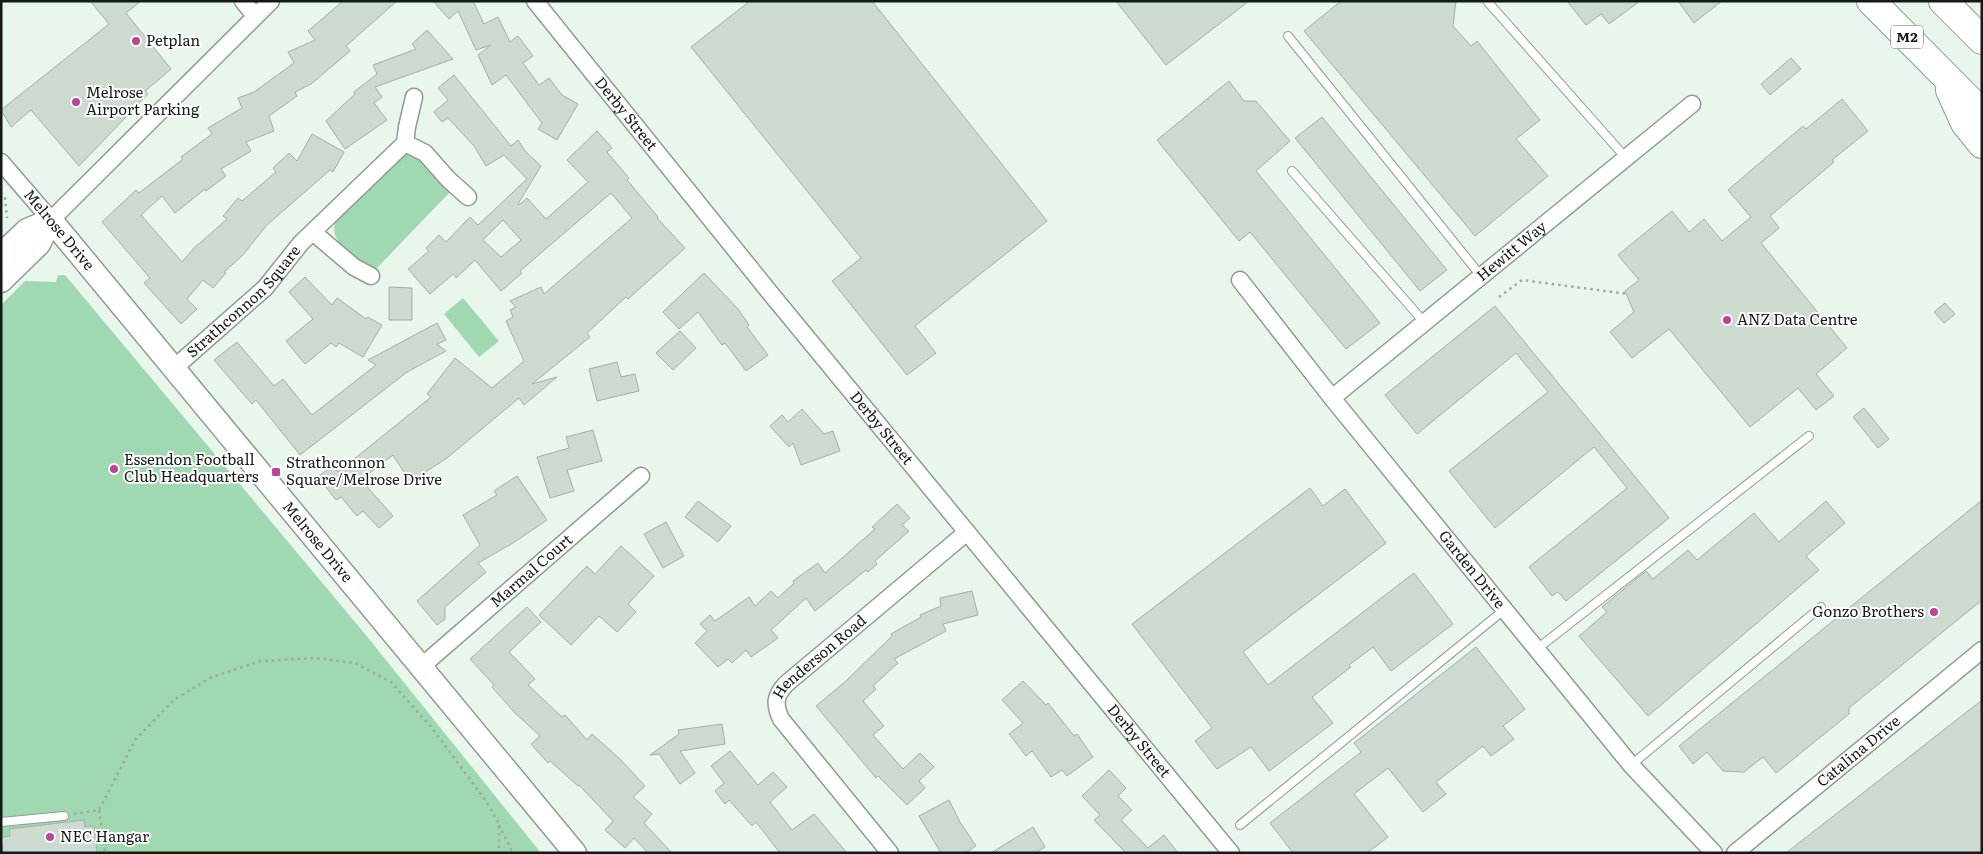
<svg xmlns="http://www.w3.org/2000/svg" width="1983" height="854" font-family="Literata,serif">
  <rect width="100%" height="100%" fill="#e8f6ec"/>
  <path fill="#a0d8b1" d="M411 154 418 155 451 191 374 271C358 259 329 246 335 222L403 155Z
    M58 275H65L365 634 541 853H1V305L25 281 56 282Z
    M463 298 499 341 479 357 444 314Z"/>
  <path fill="#ccdad0" stroke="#a4b0a7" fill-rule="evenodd" d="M90 1H141L126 13 171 69 145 91 148 94 79 166 31 110 11 127 1 110 109 24Z
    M343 1H397L346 46 350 51 311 84 295 92 297 96 269 116 274 131 246 142 251 151 221 169 226 176 206 191 205 189 175 213 162 196 141 215 182 262 193 249 227 219 223 216 238 198 242 201 276 172 273 168 289 153 297 161 312 134 344 152 333 172 330 170 267 225 242 256 224 272 226 273 213 288 203 280 187 299 197 309 181 324 144 283 150 278 102 222 136 190 139 193 183 159 181 157 212 134 208 128 242 108 238 98 254 92 294 63 288 52 315 40 308 31Z
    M433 1H473L484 24 498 17 510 42 518 36 533 56 523 63 539 85 549 78 562 95 578 104 557 140 538 129 542 123 506 75 492 85 478 55 491 45 476 50 458 11 449 19Z
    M750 1H872L1047 221 915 326 936 353 907 375 832 281 861 258 691 47Z
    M1116 1H1249L1166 65Z
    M1341 1H1456L1453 26 1471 46 1477 41 1540 120 1516 139 1548 176 1475 236 1304 31Z
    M1567 1H1640L1609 24 1601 14 1586 25Z
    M1678 1H1722L1694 23Z
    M427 30 453 59 375 87 382 97 374 103 387 120 345 149 326 121 355 94 354 92 377 74 373 65 416 49 412 44Z
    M1791 58 1801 69 1770 95 1761 84Z
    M454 75 511 146 518 140 525 151 541 166 518 204 519 205 527 198 546 219 588 182 567 160 597 131 612 148 607 152 629 178 627 180 658 217 657 218 685 248 628 299 626 297 587 333 590 337 532 384 557 377 524 405 519 398 447 458 410 482 393 455 361 480 393 516 379 528 363 511 357 516 341 497 336 500 318 477 333 465 338 472 431 397 427 394 455 358 492 388 524 361 506 321 513 317 510 310 516 307 510 301 541 287 544 294 632 218 611 193 520 271 522 273 501 291 475 260 456 278 453 274 430 294 408 269 429 251 426 248 439 235 446 242 470 217 478 225 527 179 504 155 486 166 474 146 448 118 442 122 434 112 448 100 438 88ZM503 220 521 240 501 257 483 240Z
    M1229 81 1244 101H1256L1290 141 1256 171 1380 323 1346 349 1250 232 1239 241 1157 140Z
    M1842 99 1868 131 1832 160 1834 162 1770 216 1779 228 1761 243 1847 348 1816 374 1834 396 1816 410 1798 388 1750 427 1669 329 1632 358 1610 332 1634 312 1625 291 1639 280 1618 255 1672 211 1689 232 1704 219 1722 241 1751 217 1728 190 1803 126 1806 129Z
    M1322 117 1447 270 1420 291 1295 138Z
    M704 273 738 309 749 325 747 327 768 355 746 371 725 343 722 345 698 312 679 329 663 312Z
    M305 277 332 305 337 298 366 319 368 317 382 325 363 357 339 343 336 347 331 343 305 364 286 341 313 319 289 292Z
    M389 287 412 288V320H389Z
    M1945 303 1955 314 1944 323 1934 312Z
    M1495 306 1669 518 1566 601 1558 592 1552 596 1529 567 1627 488 1594 447 1495 528 1449 471 1548 392 1516 353 1417 434 1385 395Z
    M437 323 446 340 437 344 446 351 407 372 300 455 256 400 252 404 214 360 237 342 274 386 283 379 312 415 376 365 368 360Z
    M680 331 696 348 673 370 656 353Z
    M617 362 621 377 635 374 639 391 597 401 589 369Z
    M1864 408 1889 439 1878 448 1853 417Z
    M802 409 824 434 833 431 840 451 801 465 793 443 789 447 770 426 782 415 788 422Z
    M593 430 602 461 567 470 574 491 550 498 537 457 569 448 566 437Z
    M517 476 547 520 513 543 478 563 486 572 445 607V619L437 625 417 601 480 545 463 515 497 495 494 491Z
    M1310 488 1323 506 1345 489 1386 543 1243 652 1268 685 1414 573 1453 624 1391 671 1373 647 1349 665 1351 667 1312 697 1333 723 1269 771 1251 747 1217 769 1195 741 1212 728 1132 624Z
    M1982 500V600L1849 708V714L1776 773 1763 757 1744 772 1723 771 1707 752 1693 764 1679 746Z
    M698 501 731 526 718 542 685 517Z
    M1826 501 1845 523 1806 556 1819 570 1648 716 1579 636 1607 612 1602 607 1646 571 1653 579 1688 550 1697 560 1754 513 1779 542Z
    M897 504 910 518 902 525 909 531 875 561 877 564 868 572 866 570 815 611 806 598 771 630 778 638 751 657 746 650 732 663 728 659 718 667 695 643 707 631 700 624 710 615 715 621 749 597 755 606 771 591 778 598 794 583 793 581 818 563 825 573 875 529 872 527Z
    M666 522 684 556 663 568 644 534Z
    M621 546 654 576 628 604 636 612 617 632 599 616 571 645 539 615 587 566 595 574Z
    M972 591 978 615 943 624 946 631 894 659 898 663 873 686 876 689 863 701 884 726 873 735 903 769 920 753 934 767 919 781 925 788 907 805 878 776 876 778 816 706 846 681 892 636 891 634 921 617 920 615 941 606 940 598Z
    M527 607 541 622 509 652 535 679 528 685 562 717 565 715 587 740 592 734 621 760 645 786 633 797 652 814 644 823 672 853H648L634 838 625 848 605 830 613 821 579 785 578 786 550 761 548 763 531 744 540 736 514 712 492 687 494 685 470 659Z
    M1476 647 1525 709 1503 726 1514 739 1491 756 1483 746 1436 782 1446 794 1423 812 1388 768 1354 794 1388 837 1367 853H1293L1270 823 1361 752 1354 743Z
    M1023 681 1046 705 1048 703 1074 736 1077 734 1093 757 1067 776 1062 770 1051 777 1032 751 1026 756 1009 734 1023 723 1002 700Z
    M1982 700V853H1786Z
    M722 724 725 744 680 751 695 773 680 784 659 754 650 755 679 734 678 730Z
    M730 751 758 785 773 772 787 787 770 802 792 830 814 814 847 853H780L756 822 752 826 729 800 725 804 715 791 724 783 711 766Z
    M1109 770 1126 788 1118 796 1132 810 1121 820 1148 848 1164 835 1178 853H1126L1094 820 1100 815 1082 796Z
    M949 800 960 822 976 846 965 853H941L919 816Z
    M84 820 85 827 94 826 97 853H3L1 837 10 836 9 829Z
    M1033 827 1045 847 1035 853H991Z"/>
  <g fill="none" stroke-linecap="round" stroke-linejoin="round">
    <defs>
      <path id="lane" d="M1487 1 1626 158
        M1288 36 1481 276
        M1292 171 1424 322
        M1537 649 1809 436
        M1631 765 1821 607
        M1 822 64 816
        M1240 825 1504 610"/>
      <g id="street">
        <path d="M243 1 255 16"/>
        <path id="s1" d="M535 1 771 294 1231 853"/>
        <path d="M405 143 425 153 448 179 468 197"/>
        <path d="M1 162 51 220 271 1"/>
        <path d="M314 233 354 267 371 276"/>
        <path id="s2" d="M1240 280 1332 398 1631 765 1714 853"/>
        <path id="s3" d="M173 369 265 288 301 243 405 143 407 127 414 97"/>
        <path id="s4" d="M1332 398 1692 104"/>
        <path id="s5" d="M422 666 641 476"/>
        <path id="s6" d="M890 853 781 719C774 704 775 696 786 684L967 532"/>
        <path id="s7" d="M1735 853 1982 650"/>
      </g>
      <g id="secondary">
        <path id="s8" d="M51 220 575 853"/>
        <path d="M1 255 27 230 51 220"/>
        <path d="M1 281 39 244 51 220"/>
      </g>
      <path id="highway" d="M1871 1 1982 113
        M1943 1 1982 40
        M1950 90 1965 123 1982 144"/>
    </defs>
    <use href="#lane" stroke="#909c93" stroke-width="10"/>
    <use href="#street" stroke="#909c93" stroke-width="19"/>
    <use href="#secondary" stroke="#909c93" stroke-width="25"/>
    <use href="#highway" stroke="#909c93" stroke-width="30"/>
    <path stroke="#9ea9a1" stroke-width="2.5" stroke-dasharray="2.5 4" stroke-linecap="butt" d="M1 192 5 198 7 218
      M1499 297 1522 280 1628 294
      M99 810 105 853
      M74 814 99 810 135 740 175 699 212 677 261 661 315 658 355 663 391 682 432 728 486 801 499 824V853
      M499 825 513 853"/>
    <use href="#lane" stroke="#fff" stroke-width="8"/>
    <use href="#street" stroke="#fff" stroke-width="16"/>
    <use href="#secondary" stroke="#fff" stroke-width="22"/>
    <use href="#highway" stroke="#fff" stroke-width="28"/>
  </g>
  <g fill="#bd4599" stroke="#fff" stroke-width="2">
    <circle cx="136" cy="41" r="5"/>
    <circle cx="76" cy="102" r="5"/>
    <circle cx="1727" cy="320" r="5"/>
    <circle cx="114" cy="469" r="5"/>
    <rect x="271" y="467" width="10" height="10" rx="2.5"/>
    <circle cx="1934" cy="612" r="5"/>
    <circle cx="50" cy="837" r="5"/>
  </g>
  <g text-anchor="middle" stroke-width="4" stroke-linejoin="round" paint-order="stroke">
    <rect fill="#fff" stroke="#5b5f5c" stroke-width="1" x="1891" y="25.5" width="32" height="23" rx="4"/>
    <g font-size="14" font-weight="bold" fill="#151a16">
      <text x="1907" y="42">M2</text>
    </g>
    <g font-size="15" fill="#151a16" stroke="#fff" text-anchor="start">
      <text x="146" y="46">Petplan</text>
      <text x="86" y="98">Melrose<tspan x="86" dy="17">Airport Parking</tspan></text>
      <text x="1737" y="325">ANZ Data Centre</text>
      <text x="124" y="465">Essendon Football<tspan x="124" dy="17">Club Headquarters</tspan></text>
      <text x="286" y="468">Strathconnon<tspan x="286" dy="17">Square/Melrose Drive</tspan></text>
      <text x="1924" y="617" text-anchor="end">Gonzo Brothers</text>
      <text x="60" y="842">NEC Hangar</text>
    </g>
    <g font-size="15" fill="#151a16" stroke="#fff">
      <text dy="5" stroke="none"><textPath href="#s1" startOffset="145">Derby Street</textPath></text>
      <text transform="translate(59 230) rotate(50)" y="5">Melrose Drive</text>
      <text dy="5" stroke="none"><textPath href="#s4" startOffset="232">Hewitt Way</textPath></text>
      <text dy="5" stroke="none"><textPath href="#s3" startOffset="98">Strathconnon Square</textPath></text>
      <text dy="5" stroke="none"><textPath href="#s1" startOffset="550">Derby Street</textPath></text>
      <text dy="5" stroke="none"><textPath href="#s8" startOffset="418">Melrose Drive</textPath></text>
      <text dy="5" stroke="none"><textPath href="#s2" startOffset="371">Garden Drive</textPath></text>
      <text dy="5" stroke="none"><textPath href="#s5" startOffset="145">Marmal Court</textPath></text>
      <text dy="5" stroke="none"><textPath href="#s6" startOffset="254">Henderson Road</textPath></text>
      <text dy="5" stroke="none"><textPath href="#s1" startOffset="955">Derby Street</textPath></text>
      <text dy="5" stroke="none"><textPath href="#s7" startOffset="160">Catalina Drive</textPath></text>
    </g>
  </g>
  <rect width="1983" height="854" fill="none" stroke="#151a16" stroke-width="5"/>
</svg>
